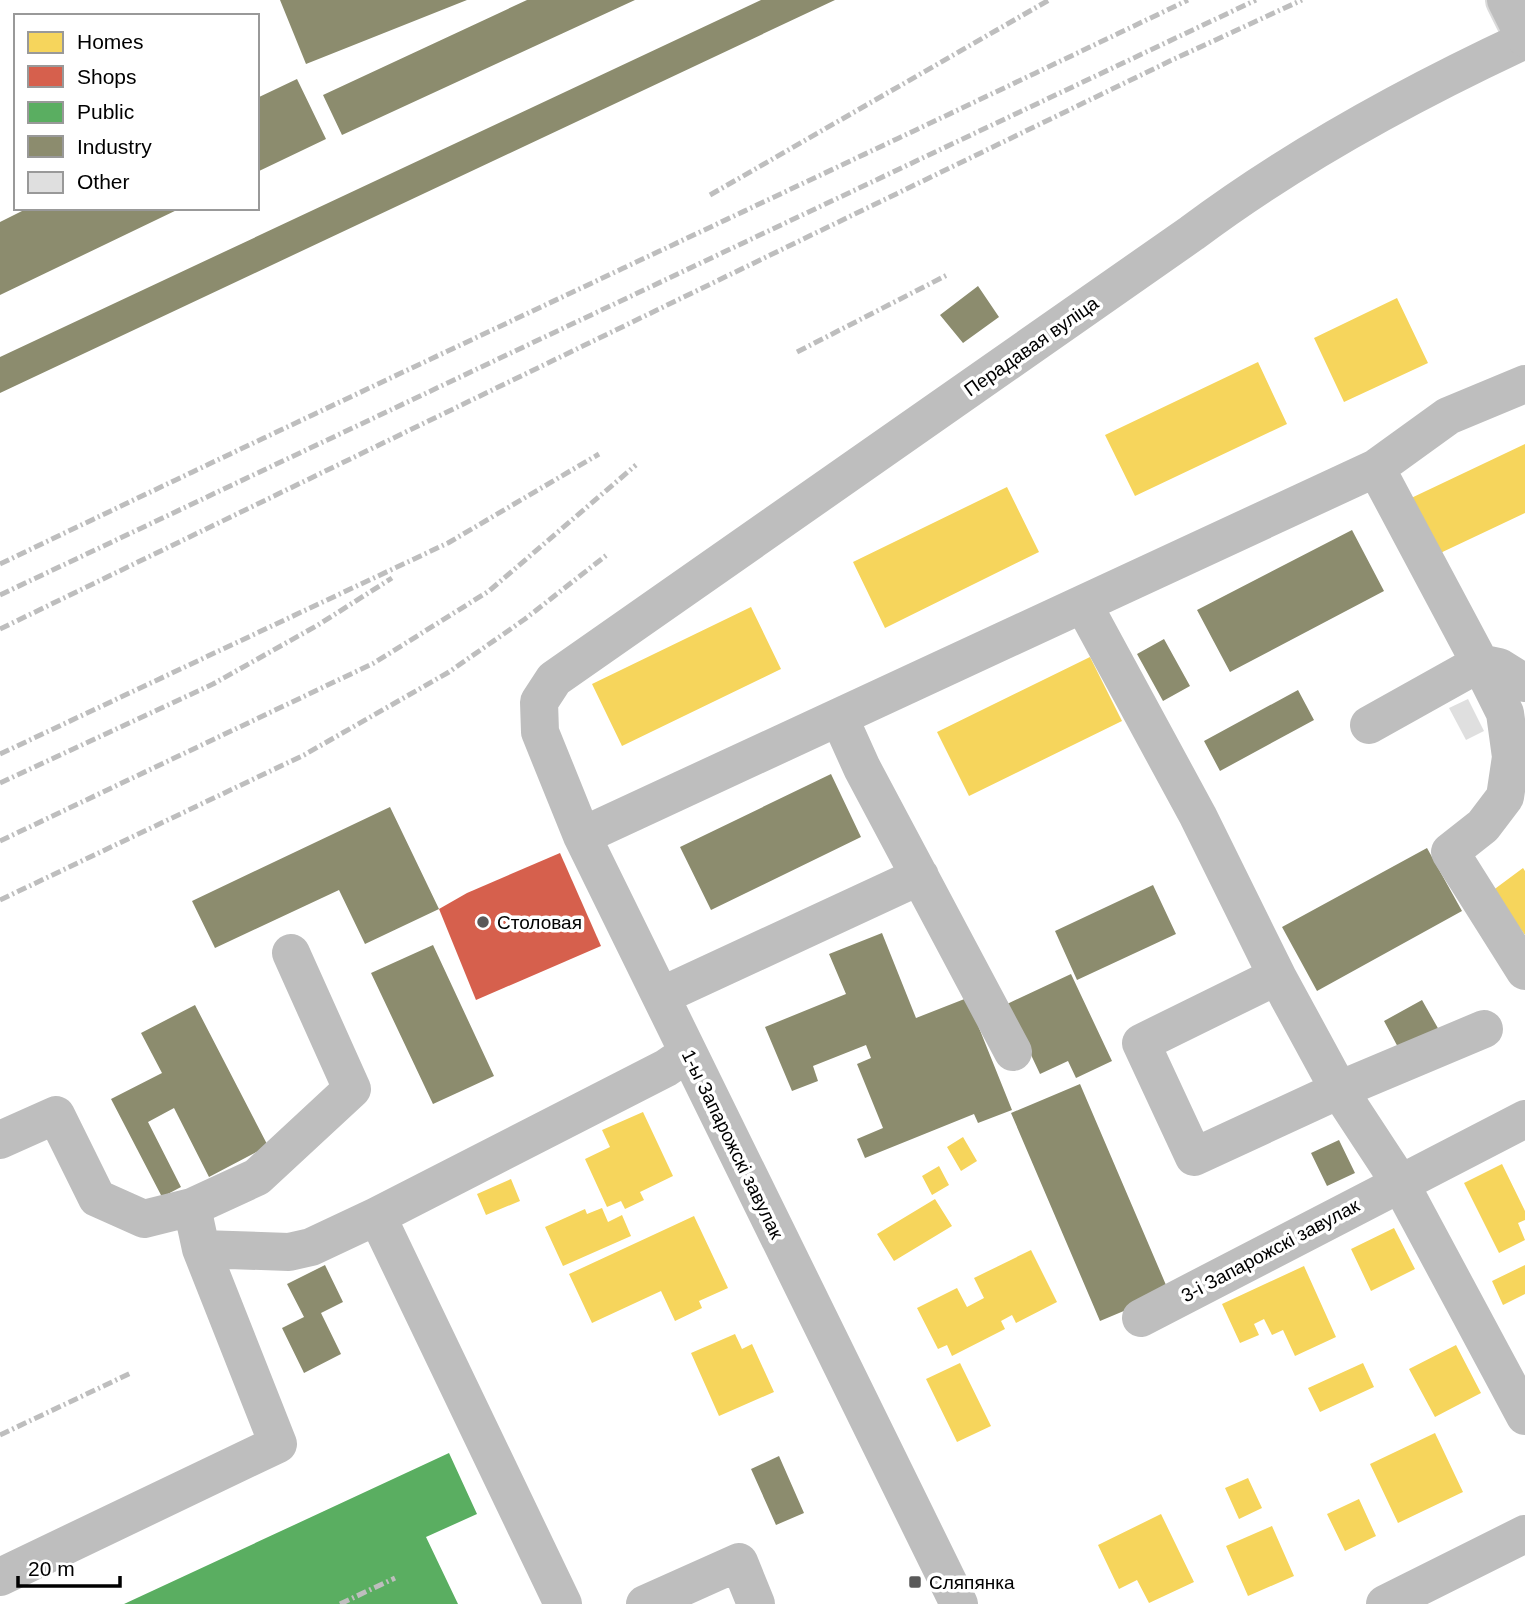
<svg xmlns="http://www.w3.org/2000/svg" width="1525" height="1604" font-family="Arial,sans-serif">
  <rect width="100%" height="100%" fill="#fff"/>
  <path fill="#f6d55c" d="M1397 298 1428 363 1344 402 1314 338Z
    M1258 362 1287 424 1135 496 1105 435Z
    M1525 444V513L1434 556 1407 500Z
    M1007 487 1039 552 885 628 853 562Z
    M751 607 781 669 622 746 592 684Z
    M1090 657 1122 721 969 796 937 732Z
    M1523 868 1525 871V935L1492 891Z
    M643 1112 673 1176 640 1192 644 1200 625 1209 621 1201 607 1207 585 1159 610 1147 602 1130Z
    M963 1137 977 1161 961 1171 947 1147Z
    M1502 1164 1525 1211V1220L1518 1223 1525 1240 1499 1253 1464 1183Z
    M939 1166 949 1185 932 1195 922 1176Z
    M511 1179 520 1201 486 1215 477 1194Z
    M935 1199 952 1226 894 1261 877 1234Z
    M602 1208 608 1222 622 1215 631 1236 563 1266 545 1227 585 1209 587 1214Z
    M694 1216 728 1288 699 1301 702 1308 675 1321 661 1291 592 1323 569 1274Z
    M1394 1228 1415 1269 1371 1291 1351 1249Z
    M1031 1250 1057 1302 1016 1323 1012 1315 1001 1321 1005 1329 952 1356 947 1345 938 1349 917 1308 957 1288 967 1307 984 1298 974 1278Z
    M1525 1265V1294L1503 1305 1492 1281Z
    M1304 1266 1336 1337 1295 1356 1283 1330 1272 1335 1264 1319 1254 1324 1259 1335 1240 1343 1222 1304Z
    M735 1334 742 1349 752 1344 774 1392 719 1416 691 1353Z
    M1456 1345 1481 1393 1435 1417 1409 1369Z
    M960 1363 991 1426 957 1442 926 1379Z
    M1363 1363 1374 1387 1320 1412 1308 1388Z
    M1435 1433 1463 1492 1398 1523 1370 1464Z
    M1248 1478 1262 1508 1239 1519 1225 1488Z
    M1359 1499 1376 1536 1345 1551 1327 1514Z
    M1161 1514 1194 1582 1149 1603 1137 1580 1119 1589 1098 1545Z
    M1272 1526 1294 1576 1248 1596 1226 1546Z"/>
  <path fill="#d6604d" d="M560 853 601 946 476 1000 439 909 467 893Z"/>
  <path fill="#5aae61" d="M449 1453 477 1514 426 1537 458 1604H124Z"/>
  <path fill="#8c8c6e" d="M280 0H467L306 64Z
    M527 0H635L342 135 323 95Z
    M761 0H835L0 393V357Z
    M297 79 326 139 257 172V98Z
    M28 208H181L0 295V222Z
    M978 286 999 317 963 343 940 315Z
    M1352 530 1384 591 1230 672 1197 610Z
    M1164 639 1190 686 1163 701 1137 654Z
    M1298 690 1314 720 1220 771 1204 741Z
    M831 774 861 837 711 910 680 847Z
    M390 807 439 909 365 944 339 890 215 948 192 901Z
    M1427 848 1462 911 1317 991 1282 927Z
    M1153 885 1176 934 1077 980 1055 931Z
    M882 933 916 1018 967 998 1012 1110 978 1123 974 1114 865 1158 857 1139 883 1128 857 1064 871 1058 866 1045 813 1066 818 1081 792 1091 765 1027 846 994 829 954Z
    M433 945 494 1076 433 1104 371 973Z
    M1071 974 1112 1061 1076 1078 1068 1061 1040 1074 1007 1004Z
    M1422 1000 1439 1030 1400 1051 1384 1021Z
    M195 1005 268 1146 209 1177 174 1108 148 1122 181 1187 162 1197 111 1099 162 1073 141 1033Z
    M1080 1084 1169 1292 1100 1321 1011 1113Z
    M1339 1140 1355 1173 1327 1186 1311 1153Z
    M325 1265 343 1302 321 1313 341 1354 304 1373 282 1328 304 1317 287 1284Z
    M779 1456 804 1513 776 1525 751 1469Z"/>
  <path fill="#dfdfdf" d="M1468 699 1484 731 1466 740 1449 708Z"/>
  <g fill="none" stroke-linecap="round" stroke-linejoin="round">
    <defs>
      <path id="major" d="M1506 0 1525 38"/>
    </defs>
    <use href="#major" stroke="#dbdbdb" stroke-width="42"/>
    <path stroke="#bebebe" stroke-width="38" d="M1376 468 1480 663 1499 667 1525 683
      M1083 604 1198 816 1277 976
      M839 717 862 768 1013 1052
      M1369 725 1480 663 1505 713 1511 757 1505 797 1483 826 1450 852 1525 971
      M582 836 1376 468 1448 416 1525 384
      M661 996 920 876
      M1484 1029 1339 1090 1194 1157 1141 1043 1277 976 1339 1090 1400 1183 1525 1416
      M0 1140 56 1115 97 1198 144 1219 192 1207
      M201 1249 289 1252 311 1247 377 1216
      M1141 1318 1525 1119
      M0 1577 278 1444 201 1249 192 1207 257 1177 352 1089 291 953
      M563 1604 377 1216 666 1068 688 1053
      M645 1604 739 1562 756 1604
      M959 1604 582 836 540 732 539 702 554 679 1192 233C1295 156 1409 94 1525 40
      M1385 1604 1525 1534"/>
    <use href="#major" stroke="#bebebe" stroke-width="38"/>
    <path stroke="#bebebe" stroke-width="5" stroke-dasharray="10 3.5 2 3.5" stroke-linecap="butt" d="M710 195 1049 0
      M797 352 949 274
      M0 564C395 374 793 190 1188 0
      M0 595 1256 0
      M0 629 1172 60 1302 0
      M0 754 448 543 599 454
      M0 783 213 684 318 625 392 578
      M0 841 374 663 489 591 636 465
      M0 900 304 755 449 672 525 619 608 554
      M0 1435 131 1373
      M340 1604 395 1578"/>
  </g>
  <g fill="#595959" stroke="#fff" stroke-width="2.5">
    <circle cx="483" cy="922" r="7"/>
    <rect x="908" y="1575" width="14" height="14" rx="3.5"/>
  </g>
  <g text-anchor="middle" stroke-width="7" stroke-linejoin="round" paint-order="stroke">
    <g font-size="19" fill="#000" stroke="#fff">
      <text transform="translate(1031 346) rotate(-35)" y="7">Перадавая вуліца</text>
      <text transform="translate(733 1144) rotate(64)" y="7">1-ы Запарожскі завулак</text>
      <text transform="translate(1270 1250) rotate(-28)" y="7">3-і Запарожскі завулак</text>
    </g>
    <g font-size="19" fill="#000" stroke="#fff" text-anchor="start">
      <text x="497" y="929">Столовая</text>
      <text x="929" y="1589">Сляпянка</text>
    </g>
  </g>
  <rect x="14" y="14" width="245" height="196" fill="#ffffff" stroke="#999999" stroke-width="2"/>
  <rect x="28" y="32" width="35" height="21" fill="#f6d55c" stroke="#999999" stroke-width="2"/>
  <text x="77" y="49" font-size="21" fill="#000000">Homes</text>
  <rect x="28" y="66" width="35" height="21" fill="#d6604d" stroke="#999999" stroke-width="2"/>
  <text x="77" y="84" font-size="21" fill="#000000">Shops</text>
  <rect x="28" y="102" width="35" height="21" fill="#5aae61" stroke="#999999" stroke-width="2"/>
  <text x="77" y="119" font-size="21" fill="#000000">Public</text>
  <rect x="28" y="136" width="35" height="21" fill="#8c8c6e" stroke="#999999" stroke-width="2"/>
  <text x="77" y="154" font-size="21" fill="#000000">Industry</text>
  <rect x="28" y="172" width="35" height="21" fill="#dfdfdf" stroke="#999999" stroke-width="2"/>
  <text x="77" y="189" font-size="21" fill="#000000">Other</text>
  <path d="M18 1576v10h102v-10" fill="none" stroke="#000000" stroke-width="3.5"/>
  <text x="28" y="1576" font-size="21" fill="#000000" stroke="#ffffff" stroke-width="5" paint-order="stroke">20 m</text>
</svg>
